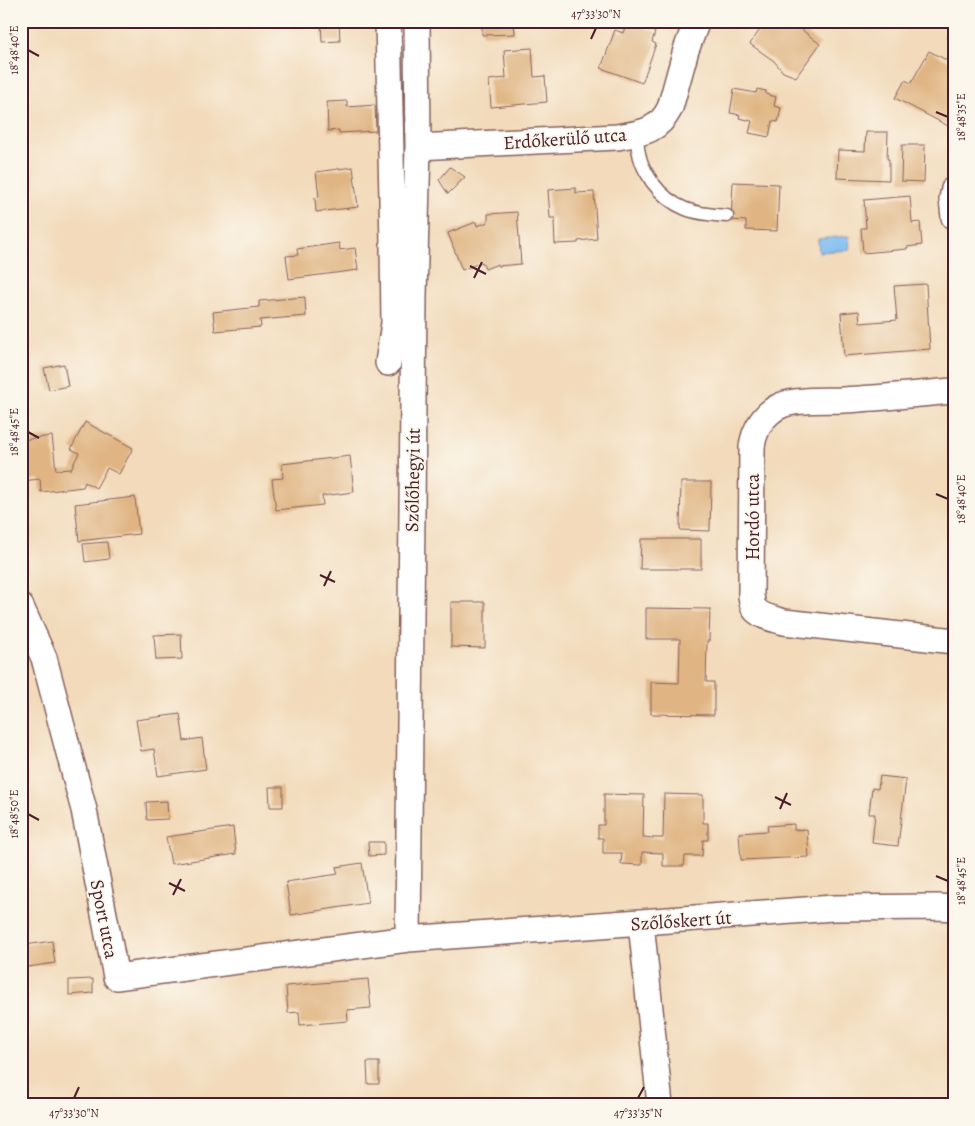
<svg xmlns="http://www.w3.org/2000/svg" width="975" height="1126" font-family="Alegreya,serif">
  <rect width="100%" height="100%" fill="#fbf7ec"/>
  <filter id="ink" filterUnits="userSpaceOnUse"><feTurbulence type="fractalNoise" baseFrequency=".02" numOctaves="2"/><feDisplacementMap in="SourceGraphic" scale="10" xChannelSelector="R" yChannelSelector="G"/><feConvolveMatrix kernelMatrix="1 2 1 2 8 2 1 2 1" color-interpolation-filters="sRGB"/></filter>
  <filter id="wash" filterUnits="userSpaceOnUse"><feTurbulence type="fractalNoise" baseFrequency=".0096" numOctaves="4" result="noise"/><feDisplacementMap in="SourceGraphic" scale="20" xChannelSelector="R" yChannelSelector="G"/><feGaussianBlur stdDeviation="1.12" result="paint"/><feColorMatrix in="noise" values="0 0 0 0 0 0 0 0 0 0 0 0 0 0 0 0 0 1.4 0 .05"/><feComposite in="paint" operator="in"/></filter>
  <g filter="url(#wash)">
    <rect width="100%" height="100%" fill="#f2daba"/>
    <path fill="#7fbdf3" stroke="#646e8f" d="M849 236 850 250 819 252 818 239Z"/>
    <g id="blocks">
      <path fill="#e0b583" d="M321 21H339L340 41 322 42Z
        M482 21H514L515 34 482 35Z
        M766 21H771L777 25 780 21H797L804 27 802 30 820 44 796 77 783 72 774 61 750 44Z
        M828 21H843L836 29Z
        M627 22 655 32 652 42 656 44 642 83 601 68 615 30 623 33Z
        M954 29V46L946 38Z
        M532 48 534 77 545 76 547 102 491 107 489 80 506 78 504 50Z
        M929 51 954 64V121L950 127 895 98 905 80 911 83Z
        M734 89 756 93 757 89 766 91V94L776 97 774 106 781 108 778 122 772 121 769 137 749 133 752 121 739 118 740 115 730 113Z
        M347 101V107L375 105 376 131 339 133V130L328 131 327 102Z
        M866 132H888L887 159H889V180L837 178 838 150 865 151Z
        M902 145H925L924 182 901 181Z
        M353 167 358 207 316 212 315 198 319 197 316 172Z
        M450 167 465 177 448 194 439 180Z
        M733 182 779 184 777 231 746 230V221L731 220Z
        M576 188V193L594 192 597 239 578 241V243L555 244 554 222H555V218H550L548 190Z
        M910 196 912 223 920 222 922 245 907 247V249L863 253 861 228H866L864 200Z
        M517 212 521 264 498 266V264L485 269 482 262 462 270 448 233 476 222 477 226 488 222V214Z
        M339 243 340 250 355 248 358 270 289 279 286 256 298 255 297 249Z
        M926 284 930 349 844 356 841 313 859 311 860 323 897 320 894 286Z
        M305 297 306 316 260 320 261 327 215 331 213 312 259 307V301Z
        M64 364 68 386 49 390 44 368Z
        M85 422 133 448 119 474 107 468 96 488 85 482 83 487 41 492 40 479 21 481V440L52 436 56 470 71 469 79 453 71 449Z
        M350 456 354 492 322 496 323 505 276 510 272 479 283 478 282 464Z
        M681 482H711L710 531 680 530Z
        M135 497 139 534 79 541 75 504Z
        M641 539H701V569H640Z
        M107 542 109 559 85 562 83 544Z
        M451 602H485V648L451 647Z
        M646 608 710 609 709 641H707L706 682H714V715L651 714V682L679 683 680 639H646Z
        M181 634 182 659 156 660 154 635Z
        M180 714 184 741 202 738 206 769 158 776 154 749 141 751 136 720Z
        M880 776 906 779 898 846 872 843 875 814H869L872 788 878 789Z
        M269 787H283V807H270Z
        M604 794 644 795 643 837 654 838H663L664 794 703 795V823H708V840H703L702 856H685L684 866H663V853L642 852V865L621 864 622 853H603V838H598V825H604Z
        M167 801 168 819 147 820 146 802Z
        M794 824V830L807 829 809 857 741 860 739 833 768 831 767 826Z
        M233 827 236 854 171 864 166 837Z
        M368 842H384V855L369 856Z
        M362 863 368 903 291 915 286 882 338 874 336 867Z
        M52 941 55 963 28 967 25 945Z
        M93 979V993L69 995V980Z
        M368 979 371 1008 347 1010 348 1021 300 1025 299 1012 288 1013 286 986Z
        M367 1062H379V1084H368Z"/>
    </g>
  </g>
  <g filter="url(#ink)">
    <use href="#blocks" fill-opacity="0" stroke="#85605d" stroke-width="1"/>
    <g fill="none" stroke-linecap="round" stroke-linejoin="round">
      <defs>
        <path id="lane" d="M636 134C637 143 638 152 641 161 643 168 648 175 652 182 673 210 694 214 727 216"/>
        <path id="street" d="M388 21 393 243 394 323 388 363
          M418 147 617 137C641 133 658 132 670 108L686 50 697 21
          M954 189 952 199 954 217
          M954 391C917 394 880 398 843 400 826 401 797 399 782 405 765 412 754 429 752 447L751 596C752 600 752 605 754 608 760 617 775 619 784 622L954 641
          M21 607 44 658 84 810 116 977 408 939 833 908 937 907 954 908
          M641 923 660 1105
          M408 939 414 295 418 147 417 21"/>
      </defs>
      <use href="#lane" stroke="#85605d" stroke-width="15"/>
      <use href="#street" stroke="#85605d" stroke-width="28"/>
      <use href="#lane" stroke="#fff" stroke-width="12"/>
      <use href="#street" stroke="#fff" stroke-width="25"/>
    </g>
  </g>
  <path fill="none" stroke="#4a1f2b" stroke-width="2" d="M591 39 596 28M28 50 39 56M936 112 948 117M470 266 486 274M474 278 482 262M28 432 39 438M936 494 948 499M320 575 335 582M324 586 331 571M775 797 791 805M780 809 787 793M28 814 39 820M936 876 948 881M169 883 185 891M173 895 181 879M74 1098 79 1087M638 1098 644 1087"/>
  <g text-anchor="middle" stroke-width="4" stroke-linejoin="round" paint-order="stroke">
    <g font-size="19" fill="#4a1f2b" stroke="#fbf7ec">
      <text transform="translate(565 138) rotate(-4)" y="7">Erdőkerülő utca</text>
      <text transform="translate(412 480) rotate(-89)" y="7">Szőlőhegyi út</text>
      <text transform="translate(752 517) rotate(-90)" y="7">Hordó utca</text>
      <text transform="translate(105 919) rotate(79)" y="7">Sport utca</text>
      <text transform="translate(681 920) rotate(-4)" y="7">Szőlőskert út</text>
    </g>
  </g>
  <rect width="975" height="1126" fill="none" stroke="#fbf7ec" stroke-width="55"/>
  <rect x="28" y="28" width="920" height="1070" fill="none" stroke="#4a1f2b" stroke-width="2"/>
  <g font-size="12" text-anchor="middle" fill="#4a1f2b">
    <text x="596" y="18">47°33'30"N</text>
    <text transform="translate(14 50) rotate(-90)" y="4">18°48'40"E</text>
    <text transform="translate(961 117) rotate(-90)" y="4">18°48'35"E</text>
    <text transform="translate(14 432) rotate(-90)" y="4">18°48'45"E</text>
    <text transform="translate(961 499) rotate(-90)" y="4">18°48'40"E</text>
    <text transform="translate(14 814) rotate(-90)" y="4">18°48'50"E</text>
    <text transform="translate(961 881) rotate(-90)" y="4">18°48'45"E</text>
    <text x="74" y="1117">47°33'30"N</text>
    <text x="638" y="1117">47°33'35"N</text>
  </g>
</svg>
